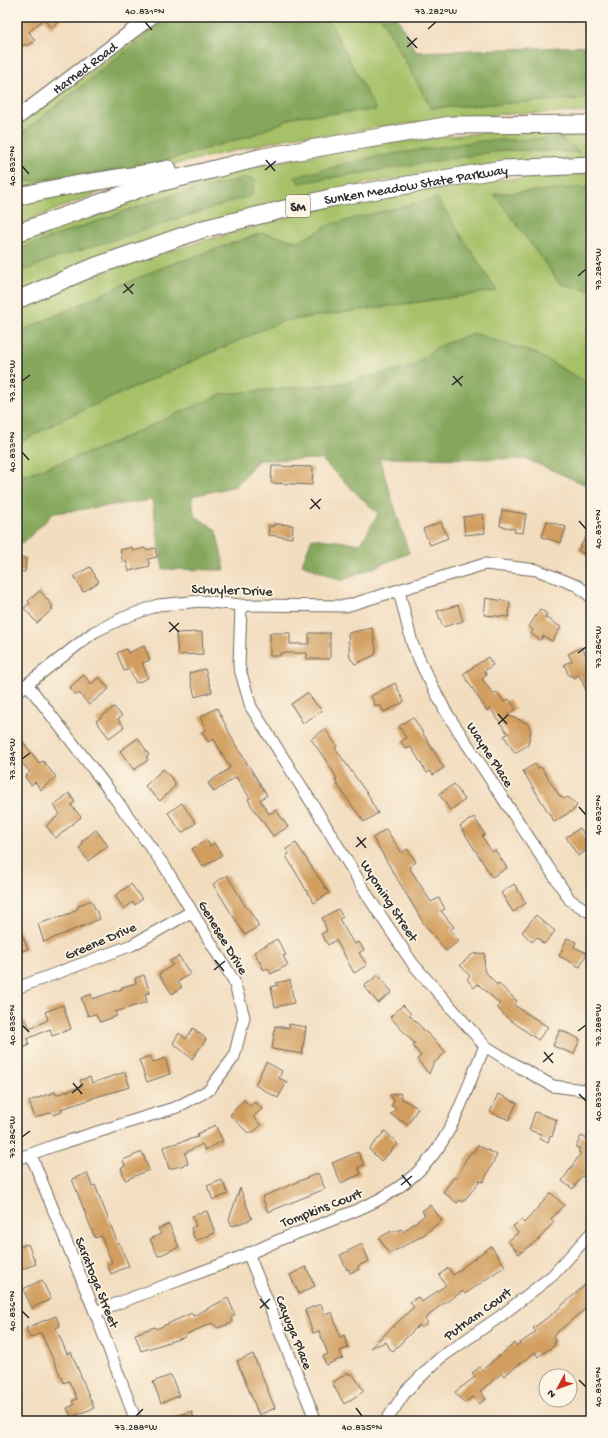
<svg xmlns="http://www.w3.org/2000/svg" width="608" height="1438" font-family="'Gochi Hand',sans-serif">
  <rect width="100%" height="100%" fill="#fcf5e5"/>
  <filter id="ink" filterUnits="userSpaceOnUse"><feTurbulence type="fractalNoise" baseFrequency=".025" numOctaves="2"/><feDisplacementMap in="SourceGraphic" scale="8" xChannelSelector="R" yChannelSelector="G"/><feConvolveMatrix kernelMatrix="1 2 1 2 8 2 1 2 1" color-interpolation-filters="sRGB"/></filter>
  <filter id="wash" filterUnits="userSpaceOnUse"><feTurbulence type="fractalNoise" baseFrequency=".012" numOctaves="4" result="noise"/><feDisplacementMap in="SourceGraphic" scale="16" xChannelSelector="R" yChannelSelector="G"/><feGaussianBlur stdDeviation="0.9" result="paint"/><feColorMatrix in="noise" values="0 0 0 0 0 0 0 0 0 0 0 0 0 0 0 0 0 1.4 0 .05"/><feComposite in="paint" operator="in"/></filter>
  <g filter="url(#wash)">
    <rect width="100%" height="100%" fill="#f2ddbf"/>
    <path fill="#a6c168" stroke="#68764a" d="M164 17H169L17 137V123L75 84Z
      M327 17H381L431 108 576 99 591 100V112L502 114 376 127 332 135H302L141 172 17 191V183L146 166 253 135 297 116 375 110Z
      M591 129V160L490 166 373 182 256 208 17 293V240L160 190 250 167 364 146 488 132Z
      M591 173V187L495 194 560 284 591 290V385L535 353 437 347 414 366 339 384 222 394 101 448 17 478V444L61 420 282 321 497 291 331 224 299 242 262 233 158 269 17 333V309L74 283 127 263 294 215 371 198 459 183Z
      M115 186 17 225V205L35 200Z"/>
    <path fill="#84a75c" stroke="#586944" d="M169 17H327L376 110 297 116 253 135 146 166 17 183V137Z
      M381 17H397L416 52 591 46V100L576 99 431 108Z
      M561 138 579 152 506 150 299 183 295 177 372 157 480 141Z
      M245 178 255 180 252 195 47 261 17 274V251L30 245 162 198Z
      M591 187V290L560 284 494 194Z
      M437 198 497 291 282 321 61 420 17 444V333L158 269 262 233 299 242 331 224Z
      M473 333 535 353 591 385V487L526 459 379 458 409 553 341 581 302 564 312 538 361 544 378 514 321 459 258 460 236 486 192 496 194 515 216 530 225 570 163 569 152 500 54 513 22 544 17 535V478L101 448 222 394 339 384 414 366 437 347Z"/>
    <g id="blocks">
      <path fill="#d29e5e" d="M28 17H65L51 28 44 19 29 32 35 41 27 46 25 44 17 50V25Z
        M272 466 313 467 312 485 271 483Z
        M502 510 526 514 523 533 514 532 515 529 500 526Z
        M483 514 485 533 465 535 463 517Z
        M547 521 566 527 561 543 542 537Z
        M441 522 448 538 430 545 423 529Z
        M274 524 293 525 292 538 268 535 269 526H274Z
        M591 529V559L578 550Z
        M132 547 133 551 145 548 146 550 155 548 157 557 148 559 150 566 129 571 126 561 123 562 120 550Z
        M17 557 26 558 25 572 17 571Z
        M90 567 99 582 83 592 74 576Z
        M40 591 53 606 51 608 53 609 37 623 24 608 30 603 28 601Z
        M486 598 510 602 509 617 484 615Z
        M458 605 463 621 443 627 437 611Z
        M540 609 547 614 545 617 561 627 552 641 543 636 541 640 531 634 533 630 529 627Z
        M372 628 376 648 375 655 355 664 350 658 348 633Z
        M202 632 203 654 178 655 176 633Z
        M270 633H290V644H309V633H330V659H307V653H280V656H270Z
        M144 646 150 660 142 663 148 678 136 683 129 669 124 671 117 653 126 649 128 653Z
        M582 647 591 666V701L579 675 573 678 572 675 569 676 564 664 572 661 568 654Z
        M488 657 493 665 484 671 487 675 482 679 493 694 497 692 504 702 509 699 516 709 507 715 527 723 531 730 528 745 515 753 504 736 508 734 490 708 487 711 463 674Z
        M205 669 212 692 195 697 189 673Z
        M84 675 91 684 99 677 109 689 89 705 79 693 76 695 69 688Z
        M395 683 404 702 384 712 380 705 376 707 371 696Z
        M307 693 322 711 303 723 291 704Z
        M114 707 122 716 118 719 124 727 109 738 96 721Z
        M217 708 235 744 267 795 260 800 269 814 276 810 288 827 273 836 251 805 248 799 250 798 236 777 214 792 208 783 230 768 214 739 208 742 202 732 206 730 200 717Z
        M413 717 444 768 433 775 430 771 427 773 411 747 406 749 401 742 406 738 399 726Z
        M325 729 337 746 335 748 371 799 370 800 378 813 364 822 348 800 335 781 337 779 331 768 311 739Z
        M17 734 39 763 43 761 56 777 41 790 35 782 31 785 25 777 30 772 17 757Z
        M138 738 149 755 146 757 148 760 134 770 120 751Z
        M535 764 538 768 541 767 559 795 564 799 568 797 577 805 575 809 554 822 523 771Z
        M163 769 175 782V786L160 801 145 786Z
        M454 784 465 800 450 810 439 794Z
        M69 793 75 802 71 805 81 817 56 838 46 826 60 814 54 805Z
        M182 803 196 823 182 833 168 813Z
        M474 817 484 833 485 835 482 836 492 852 495 850 507 868 492 877 460 826Z
        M580 828 591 845V848L578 856 566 837Z
        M386 829 402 853 407 849 416 862 409 867 431 902 439 898 445 909 441 911 454 927 450 930 459 941 446 951 424 924 373 838Z
        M96 830 108 846 88 861 79 848 83 845 81 842Z
        M207 840 210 846 214 843 222 855 203 867 192 849Z
        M296 843 329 893 314 903 286 856 289 854 286 849Z
        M227 875 247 909 248 908 259 926 245 935 213 884Z
        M131 884 142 899 135 905 133 902 124 909 115 896Z
        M514 884 526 903 513 912 501 893Z
        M91 900 100 919 44 942 38 924 71 913 78 908V906Z
        M338 909 343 917 339 919 354 944 359 942 364 950 359 953 367 965 354 973 336 940 328 945 321 934 327 931 322 918Z
        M536 915 555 931 544 944 537 937 532 942 522 932Z
        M17 923 28 949 17 953Z
        M567 938 576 942 574 947 587 953 580 967 559 956Z
        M277 939 286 955 283 956 288 965 271 974 268 968 264 970 254 952Z
        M485 953 484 970 497 985 498 983 517 1001 514 1005 548 1027 538 1040 505 1016 497 1007 500 1004 478 984 474 988 467 979 470 976 460 965 473 954Z
        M179 956 190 974 178 982 182 987 172 994 159 974 173 965 170 961Z
        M144 975 150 993 145 994 147 1002 115 1012 117 1016 100 1022 95 1014 88 1016 81 998 91 994 92 999 122 989V987L136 983 135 978Z
        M378 975 392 992 378 1003 364 986Z
        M290 980 294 1003 275 1007 271 987 278 985 276 983Z
        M63 1005 71 1029 52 1036 50 1029 27 1039 29 1045 21 1049 17 1043V1023L26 1020 30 1029 48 1020 45 1012Z
        M403 1005 411 1014 409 1015 446 1052 433 1064 429 1074 417 1059 421 1056 413 1046 415 1044 390 1017Z
        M289 1024 306 1027 302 1054 272 1049 275 1026 289 1028Z
        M193 1028 206 1039 192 1059 173 1043 179 1033 186 1039Z
        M560 1030 580 1039 574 1054 553 1046Z
        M150 1056 152 1063 165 1058 170 1074 147 1082 139 1060Z
        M266 1062 282 1071 279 1078 287 1082 278 1098 255 1085Z
        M125 1072 130 1087 92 1098V1099L61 1109 62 1112 53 1115 52 1112 35 1118 29 1101 55 1092 56 1095 82 1086 80 1080 90 1077 92 1083Z
        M400 1093 402 1099 418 1108 408 1125 390 1114H392L396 1108 391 1106 394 1101 390 1095Z
        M498 1094 517 1103 509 1120 490 1112Z
        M244 1100 250 1106 255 1102 262 1109 253 1117 261 1125 255 1131 248 1133 230 1115Z
        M535 1112 557 1120 552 1137 550 1136 548 1142 539 1139 541 1134 529 1130Z
        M215 1125 223 1141 205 1150 202 1144 185 1153 188 1164 169 1169 163 1147 198 1137 197 1134Z
        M385 1131 398 1144 381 1161 369 1149Z
        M581 1136 590 1140 591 1138V1171L586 1178 582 1176 573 1189 562 1181 581 1153 578 1152 580 1149 576 1147Z
        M478 1145 497 1155 483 1182 480 1181 463 1202 460 1200 457 1203 443 1192 454 1177 456 1179 466 1159 471 1152 473 1153Z
        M142 1152 149 1170 125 1180 121 1168 125 1166 123 1160Z
        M358 1152 364 1165 358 1167 361 1174 341 1183 332 1163Z
        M87 1173 92 1186 95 1185 118 1244 119 1243 129 1266 111 1274 107 1265 112 1263 101 1236 95 1238 72 1179Z
        M318 1173 325 1189 268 1212 262 1197Z
        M222 1180 228 1194 213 1200 207 1186Z
        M240 1188 252 1219 232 1226 229 1219Z
        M551 1193 564 1205 551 1219 554 1222 539 1239 519 1254 508 1241 518 1233 513 1226 521 1220 524 1223Z
        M430 1205 442 1220 422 1236 389 1254 379 1238 393 1230 395 1232 401 1229 403 1232 425 1215 422 1211Z
        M207 1211 215 1233 195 1241 191 1228 196 1226 192 1216Z
        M169 1224 179 1247 158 1256 150 1239 161 1234 158 1229Z
        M28 1244 36 1264 17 1271V1248Z
        M362 1244 369 1261 358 1266 359 1269 350 1273 349 1269 347 1270 340 1255Z
        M491 1246 505 1266 465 1294 463 1291 440 1306 425 1319 428 1323 421 1328 419 1325 393 1351 390 1349 386 1342 370 1348 414 1307 410 1302 418 1297 422 1302 446 1285 439 1275 448 1268 453 1275Z
        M306 1267 315 1286 299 1294 290 1275Z
        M42 1280 51 1299 32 1308 23 1289Z
        M591 1280V1304L555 1334 553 1337 556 1342 554 1343 555 1345 538 1357 535 1352 504 1376 502 1373 480 1391 486 1399 479 1404 473 1397 464 1403 455 1392 475 1377 472 1373 480 1367 482 1370 515 1343 516 1346 536 1332 533 1328 551 1315Z
        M228 1298 235 1315 232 1316V1323L218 1328 212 1323 185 1335V1337L141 1351 135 1334 155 1327 156 1329 192 1313 193 1316Z
        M321 1304 325 1315 332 1312 340 1337 344 1335 348 1348 340 1351 343 1358 326 1365 323 1356 328 1354 319 1331 313 1333 305 1310Z
        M56 1316 60 1326 56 1328 67 1354 71 1352 94 1408 71 1417 67 1408 74 1405 72 1401 77 1399 69 1381 64 1383 41 1333 30 1338 26 1328Z
        M253 1354 275 1408 259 1415 237 1361Z
        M348 1372 349 1375 352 1373 364 1391 344 1404 332 1383Z
        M171 1375 179 1396 161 1403 153 1382Z
        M187 1412H192L195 1421H166Z"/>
    </g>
  </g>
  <g filter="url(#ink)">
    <use href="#blocks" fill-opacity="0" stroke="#71695f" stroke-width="1"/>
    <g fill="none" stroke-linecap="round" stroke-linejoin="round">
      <defs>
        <path id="minor" d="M399 591 412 643 424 670 446 712 570 900 591 913
          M241 605 239 666 251 707 315 808 371 901 413 964 485 1046 514 1064 553 1086 591 1091
          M17 692 94 632 123 618 158 605 201 601 241 605 346 606 485 564 537 570 578 586 591 597
          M17 988 132 945 191 912
          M31 1155 95 1312 136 1421
          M17 1159 56 1145 177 1107 209 1090 234 1057 244 1017 234 981 165 867 106 786 27 684
          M248 1253 316 1421
          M95 1312C146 1292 197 1274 248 1254 260 1249 272 1243 284 1238 337 1217 396 1203 433 1155 457 1124 469 1081 485 1046
          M386 1421 406 1391 440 1358 502 1315 553 1275 591 1233"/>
        <g id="major">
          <path id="s1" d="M17 118 151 17"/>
        </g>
        <g id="highway">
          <path d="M17 197C66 183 118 180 168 169"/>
          <path d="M17 233 147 186 263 157 451 125 591 124"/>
          <path id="s2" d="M17 300 96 266 203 229 330 198 502 169 591 165"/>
        </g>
      </defs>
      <use href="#minor" stroke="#71695f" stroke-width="13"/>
      <use href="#major" stroke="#71695f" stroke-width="16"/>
      <use href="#highway" stroke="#71695f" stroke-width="19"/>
      <use href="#minor" stroke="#fff" stroke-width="11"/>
      <use href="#major" stroke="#fff" stroke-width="14"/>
      <use href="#highway" stroke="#fff" stroke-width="17"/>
    </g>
  </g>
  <path fill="none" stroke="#2b2b2b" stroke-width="1.5" d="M145 22 152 30M428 29 436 22M407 37 417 48M407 47 417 38M266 160 275 171M22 166 29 174M265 170 276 161M578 276 586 269M124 284 133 294M123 293 134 284M453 376 462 386M22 381 30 375M452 385 463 376M22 452 29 460M311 499 320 509M310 509 321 499M579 521 586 529M169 622 179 632M169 632 179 623M578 653 586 647M498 714 507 724M498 724 508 715M22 759 30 753M579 807 586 815M357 837 366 848M356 847 366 838M215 960 224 971M214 970 225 961M22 1025 29 1032M578 1031 586 1025M544 1052 553 1063M543 1062 553 1053M73 1083 82 1094M72 1093 83 1084M579 1094 586 1101M22 1137 30 1131M402 1175 411 1186M401 1185 412 1176M260 1299 269 1309M260 1308 270 1299M22 1311 29 1318M579 1380 586 1387M356 1408 362 1416M136 1416 143 1409"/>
  <g text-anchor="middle" stroke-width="3.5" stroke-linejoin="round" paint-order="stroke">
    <rect fill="#fcf5e5" stroke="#6a6863" stroke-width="1" x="286" y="195" width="24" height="22" rx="3"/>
    <g font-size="13" font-weight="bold" fill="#2b2b2b">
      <text x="298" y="211">SM</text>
    </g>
    <g font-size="14" fill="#2b2b2b" stroke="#fcf5e5">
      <text dy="5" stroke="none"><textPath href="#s1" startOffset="84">Harned Road</textPath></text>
      <text dy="5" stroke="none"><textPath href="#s2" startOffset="417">Sunken Meadow State Parkway</textPath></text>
      <text transform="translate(232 589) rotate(2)" y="5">Schuyler Drive</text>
      <text transform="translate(491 754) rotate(57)" y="5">Wayne Place</text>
      <text transform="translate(390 900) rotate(57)" y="5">Wyoming Street</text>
      <text transform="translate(224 937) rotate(59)" y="5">Genesee Drive</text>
      <text transform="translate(100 940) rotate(-23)" y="5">Greene Drive</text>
      <text transform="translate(321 1207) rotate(-21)" y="5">Tompkins Court</text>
      <text transform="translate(98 1282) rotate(68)" y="5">Saratoga Street</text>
      <text transform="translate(477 1313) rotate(-36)" y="5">Putnam Court</text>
      <text transform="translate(295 1332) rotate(68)" y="5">Cayuga Place</text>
    </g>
  </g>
  <rect width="608" height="1438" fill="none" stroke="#fcf5e5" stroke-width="44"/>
  <g transform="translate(558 1388) rotate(229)"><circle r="19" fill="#fcf5e5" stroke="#a8a49b"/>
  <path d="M0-3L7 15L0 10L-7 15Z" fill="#c8321e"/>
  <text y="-6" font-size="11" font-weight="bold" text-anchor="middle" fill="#2b2b2b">N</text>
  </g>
  <rect x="22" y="22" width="564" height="1394" fill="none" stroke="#2b2b2b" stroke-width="1.5"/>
  <g font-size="10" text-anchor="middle" fill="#2b2b2b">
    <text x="145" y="14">40.831°N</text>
    <text x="436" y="14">73.282°W</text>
    <text transform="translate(11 166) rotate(-90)" y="4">40.832°N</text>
    <text transform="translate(597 269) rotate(-90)" y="4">73.284°W</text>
    <text transform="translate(11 381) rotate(-90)" y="4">73.282°W</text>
    <text transform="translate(11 452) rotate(-90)" y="4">40.833°N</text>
    <text transform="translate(597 529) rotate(-90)" y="4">40.831°N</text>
    <text transform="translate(597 647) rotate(-90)" y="4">73.286°W</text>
    <text transform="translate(11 759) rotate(-90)" y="4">73.284°W</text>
    <text transform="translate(597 815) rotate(-90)" y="4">40.832°N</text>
    <text transform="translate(11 1025) rotate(-90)" y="4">40.835°N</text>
    <text transform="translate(597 1025) rotate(-90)" y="4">73.288°W</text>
    <text transform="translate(597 1101) rotate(-90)" y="4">40.833°N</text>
    <text transform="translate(11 1137) rotate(-90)" y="4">73.286°W</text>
    <text transform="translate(11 1311) rotate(-90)" y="4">40.836°N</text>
    <text transform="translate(597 1387) rotate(-90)" y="4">40.834°N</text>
    <text x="136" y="1430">73.288°W</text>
    <text x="362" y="1430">40.835°N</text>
  </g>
</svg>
